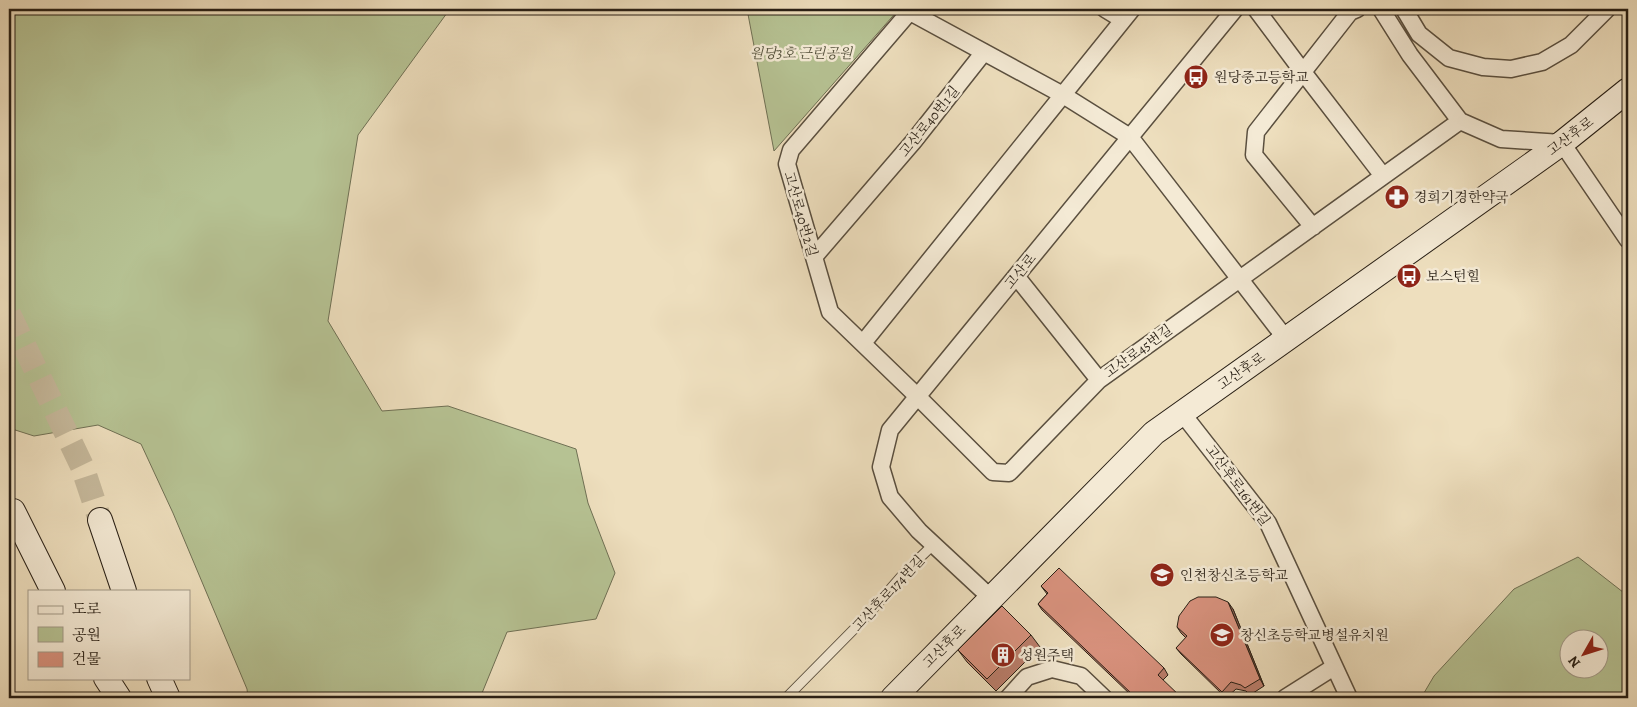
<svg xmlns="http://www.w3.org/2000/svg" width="1637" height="707" font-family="Alegreya,'Noto Serif KR',serif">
  <rect width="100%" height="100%" fill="#eedfbe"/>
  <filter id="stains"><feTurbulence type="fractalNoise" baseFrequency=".004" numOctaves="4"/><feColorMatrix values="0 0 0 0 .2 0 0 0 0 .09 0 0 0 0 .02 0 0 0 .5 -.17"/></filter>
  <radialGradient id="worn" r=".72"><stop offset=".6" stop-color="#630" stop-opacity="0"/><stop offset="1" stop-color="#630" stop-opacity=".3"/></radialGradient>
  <path fill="#b6c293" stroke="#6f7054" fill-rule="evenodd" d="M9 9H448L447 13 358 135 328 321 382 411 448 406 576 449 588 503 615 573 596 619 507 632 480 698H248L247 689 173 513 141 444 98 425 34 436 9 428Z
    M747 9H899L774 151Z
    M1578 557 1628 596V698H1421L1434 676 1514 589ZM1570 640H1600V670H1570Z"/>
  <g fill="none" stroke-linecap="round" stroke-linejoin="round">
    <path stroke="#c6b99c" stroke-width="24" stroke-dasharray="24 12" stroke-linecap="butt" d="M9 314 82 466 100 520"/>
    <defs>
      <path id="service" d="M786 698 865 618 906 571 934 544"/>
      <path id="minor" d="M912 9 791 150 787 164 830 312 917 396 993 472 1009 473 1099 380 1460 121
        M1105 9 1123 20
        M1256 9 1303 72 1383 176
        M1381 9 1410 55 1460 121 1501 139 1562 143 1628 240
        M1404 9 1419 34 1449 58 1483 67 1511 69 1542 62 1571 45 1607 9
        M910 12 1063 95 1130 137 1286 339
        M1313 227 1254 155 1256 132 1350 12 1357 9
        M814 257 913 142 984 52
        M1016 276 1099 380
        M863 343 1132 9
        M1182 413 1268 523 1349 698
        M991 598 919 531 890 497 881 467 890 430 1235 9
        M1008 698 1027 677 1052 669 1081 676 1104 698
        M1285 698 1334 667"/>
      <path id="secondary" d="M13 511 53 591
        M100 520 124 591
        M106 678 119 698
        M159 678 168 698
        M893 698 1154 433 1562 143 1628 90"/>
    </defs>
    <use href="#service" stroke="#5a4f3f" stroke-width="11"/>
    <use href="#minor" stroke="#5a4f3f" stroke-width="19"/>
    <use href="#secondary" stroke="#281f15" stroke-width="26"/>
    <use href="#service" stroke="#f4ead5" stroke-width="9"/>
    <use href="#minor" stroke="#f4ead5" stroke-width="16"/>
    <use href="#secondary" stroke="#f4ead5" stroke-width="24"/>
  </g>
  <path fill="#bb7e6c" stroke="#281f15" d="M1041 586 1164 668 1168 675 1163 680 1133 697 1042 610 1038 604 1047 594Z
    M1233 609 1264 686 1250 695 1246 691 1236 689 1226 698 1181 654 1176 648 1186 638 1181 633 1177 627Z
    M1031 635 1040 647 996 691 967 662 958 650Z"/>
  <path fill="#986658" stroke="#281f15" d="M1228 602 1233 609 1264 686 1260 679Z"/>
  <path fill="#d9927e" stroke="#281f15" d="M1059 568 1164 668 1158 675 1182 698H1134L1133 697 1134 696 1038 604 1048 593 1041 586Z
    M1198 597H1216L1228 602 1260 679 1245 688 1241 685 1231 682 1222 692 1176 648 1187 636 1177 627 1179 616 1190 601Z
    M1002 606 1031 635 987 679 958 650Z"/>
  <defs>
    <symbol id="bus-disc" viewBox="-11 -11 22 22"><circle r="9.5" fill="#8f2418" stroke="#f4ead5"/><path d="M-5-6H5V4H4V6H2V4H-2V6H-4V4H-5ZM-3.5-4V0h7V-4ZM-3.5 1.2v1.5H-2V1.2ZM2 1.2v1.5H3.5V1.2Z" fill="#fff"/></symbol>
    <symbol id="pharmacy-disc" viewBox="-11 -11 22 22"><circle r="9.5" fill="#8f2418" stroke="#f4ead5"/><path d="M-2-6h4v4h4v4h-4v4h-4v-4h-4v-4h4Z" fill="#fff"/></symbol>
    <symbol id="school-disc" viewBox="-11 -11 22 22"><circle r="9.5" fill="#8f2418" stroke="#f4ead5"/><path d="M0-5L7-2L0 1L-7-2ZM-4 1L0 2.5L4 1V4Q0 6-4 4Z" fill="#fff"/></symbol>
    <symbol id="building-disc" viewBox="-11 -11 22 22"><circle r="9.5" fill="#8f2418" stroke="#f4ead5"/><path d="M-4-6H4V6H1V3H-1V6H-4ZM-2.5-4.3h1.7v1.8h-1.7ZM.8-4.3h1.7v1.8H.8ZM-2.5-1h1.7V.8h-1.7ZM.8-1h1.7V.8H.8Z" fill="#fff"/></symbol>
  </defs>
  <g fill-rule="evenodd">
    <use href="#bus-disc" x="1182" y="63" width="28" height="28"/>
    <use href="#pharmacy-disc" x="1383" y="183" width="28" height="28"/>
    <use href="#bus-disc" x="1395" y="262" width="28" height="28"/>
    <use href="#school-disc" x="1148" y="561" width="28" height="28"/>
    <use href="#school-disc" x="1208" y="621" width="28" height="28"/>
    <use href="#building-disc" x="989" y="641" width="28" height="28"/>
  </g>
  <g text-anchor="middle" stroke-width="5" stroke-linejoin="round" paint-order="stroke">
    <g font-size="14" font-style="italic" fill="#53503b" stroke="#f4ead5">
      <text x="801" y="58">원당3호 근린공원</text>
    </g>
    <g font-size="14" fill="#281f15" stroke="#f4ead5" text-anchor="start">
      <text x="1214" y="82">원당중고등학교</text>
      <text x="1414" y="202">경희기경한약국</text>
      <text x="1426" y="281">보스턴힐</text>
      <text x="1180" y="580">인천창신초등학교</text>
      <text x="1240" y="640">창신초등학교병설유치원</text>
      <text x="1020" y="660">성원주택</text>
    </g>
    <g font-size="14" fill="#281f15" stroke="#f4ead5">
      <text transform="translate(929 121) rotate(-51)" y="5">고산로40번1길</text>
      <text transform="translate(1570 136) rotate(-37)" y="5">고산후로</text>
      <text transform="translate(801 214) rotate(74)" y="5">고산로40번2길</text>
      <text transform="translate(1020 271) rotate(-51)" y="5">고산로</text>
      <text transform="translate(1138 351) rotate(-36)" y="5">고산로45번길</text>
      <text transform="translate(1241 371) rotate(-35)" y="5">고산후로</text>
      <text transform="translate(1238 485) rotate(53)" y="5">고산후로161번길</text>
      <text transform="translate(888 593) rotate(-47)" y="5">고산후로174번길</text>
      <text transform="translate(944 646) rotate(-45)" y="5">고산후로</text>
    </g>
  </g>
  <rect width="1637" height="707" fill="none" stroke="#eedfbe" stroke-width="30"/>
  <rect x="10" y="10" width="1617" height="687" fill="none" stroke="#281f15" stroke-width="2.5"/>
  <rect x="15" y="15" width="1607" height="677" fill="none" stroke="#281f15"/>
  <rect x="28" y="590" width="162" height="90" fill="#f4ead5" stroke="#a29988"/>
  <rect x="38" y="606" width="25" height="8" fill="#f4ead5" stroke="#a29988"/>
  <text x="72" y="614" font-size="15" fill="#281f15">도로</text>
  <rect x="38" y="627" width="25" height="15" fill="#b6c293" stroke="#a29988"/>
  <text x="72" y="640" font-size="15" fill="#281f15">공원</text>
  <rect x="38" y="652" width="25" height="15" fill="#d9927e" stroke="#a29988"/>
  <text x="72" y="664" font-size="15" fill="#281f15">건물</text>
  <g transform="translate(1584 654) rotate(231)"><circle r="24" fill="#f4ead5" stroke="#a29988"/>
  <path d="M0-4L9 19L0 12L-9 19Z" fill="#8f2418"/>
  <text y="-8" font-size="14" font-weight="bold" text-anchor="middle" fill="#281f15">N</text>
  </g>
  <rect width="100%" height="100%" filter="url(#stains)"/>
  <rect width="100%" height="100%" fill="url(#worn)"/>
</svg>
